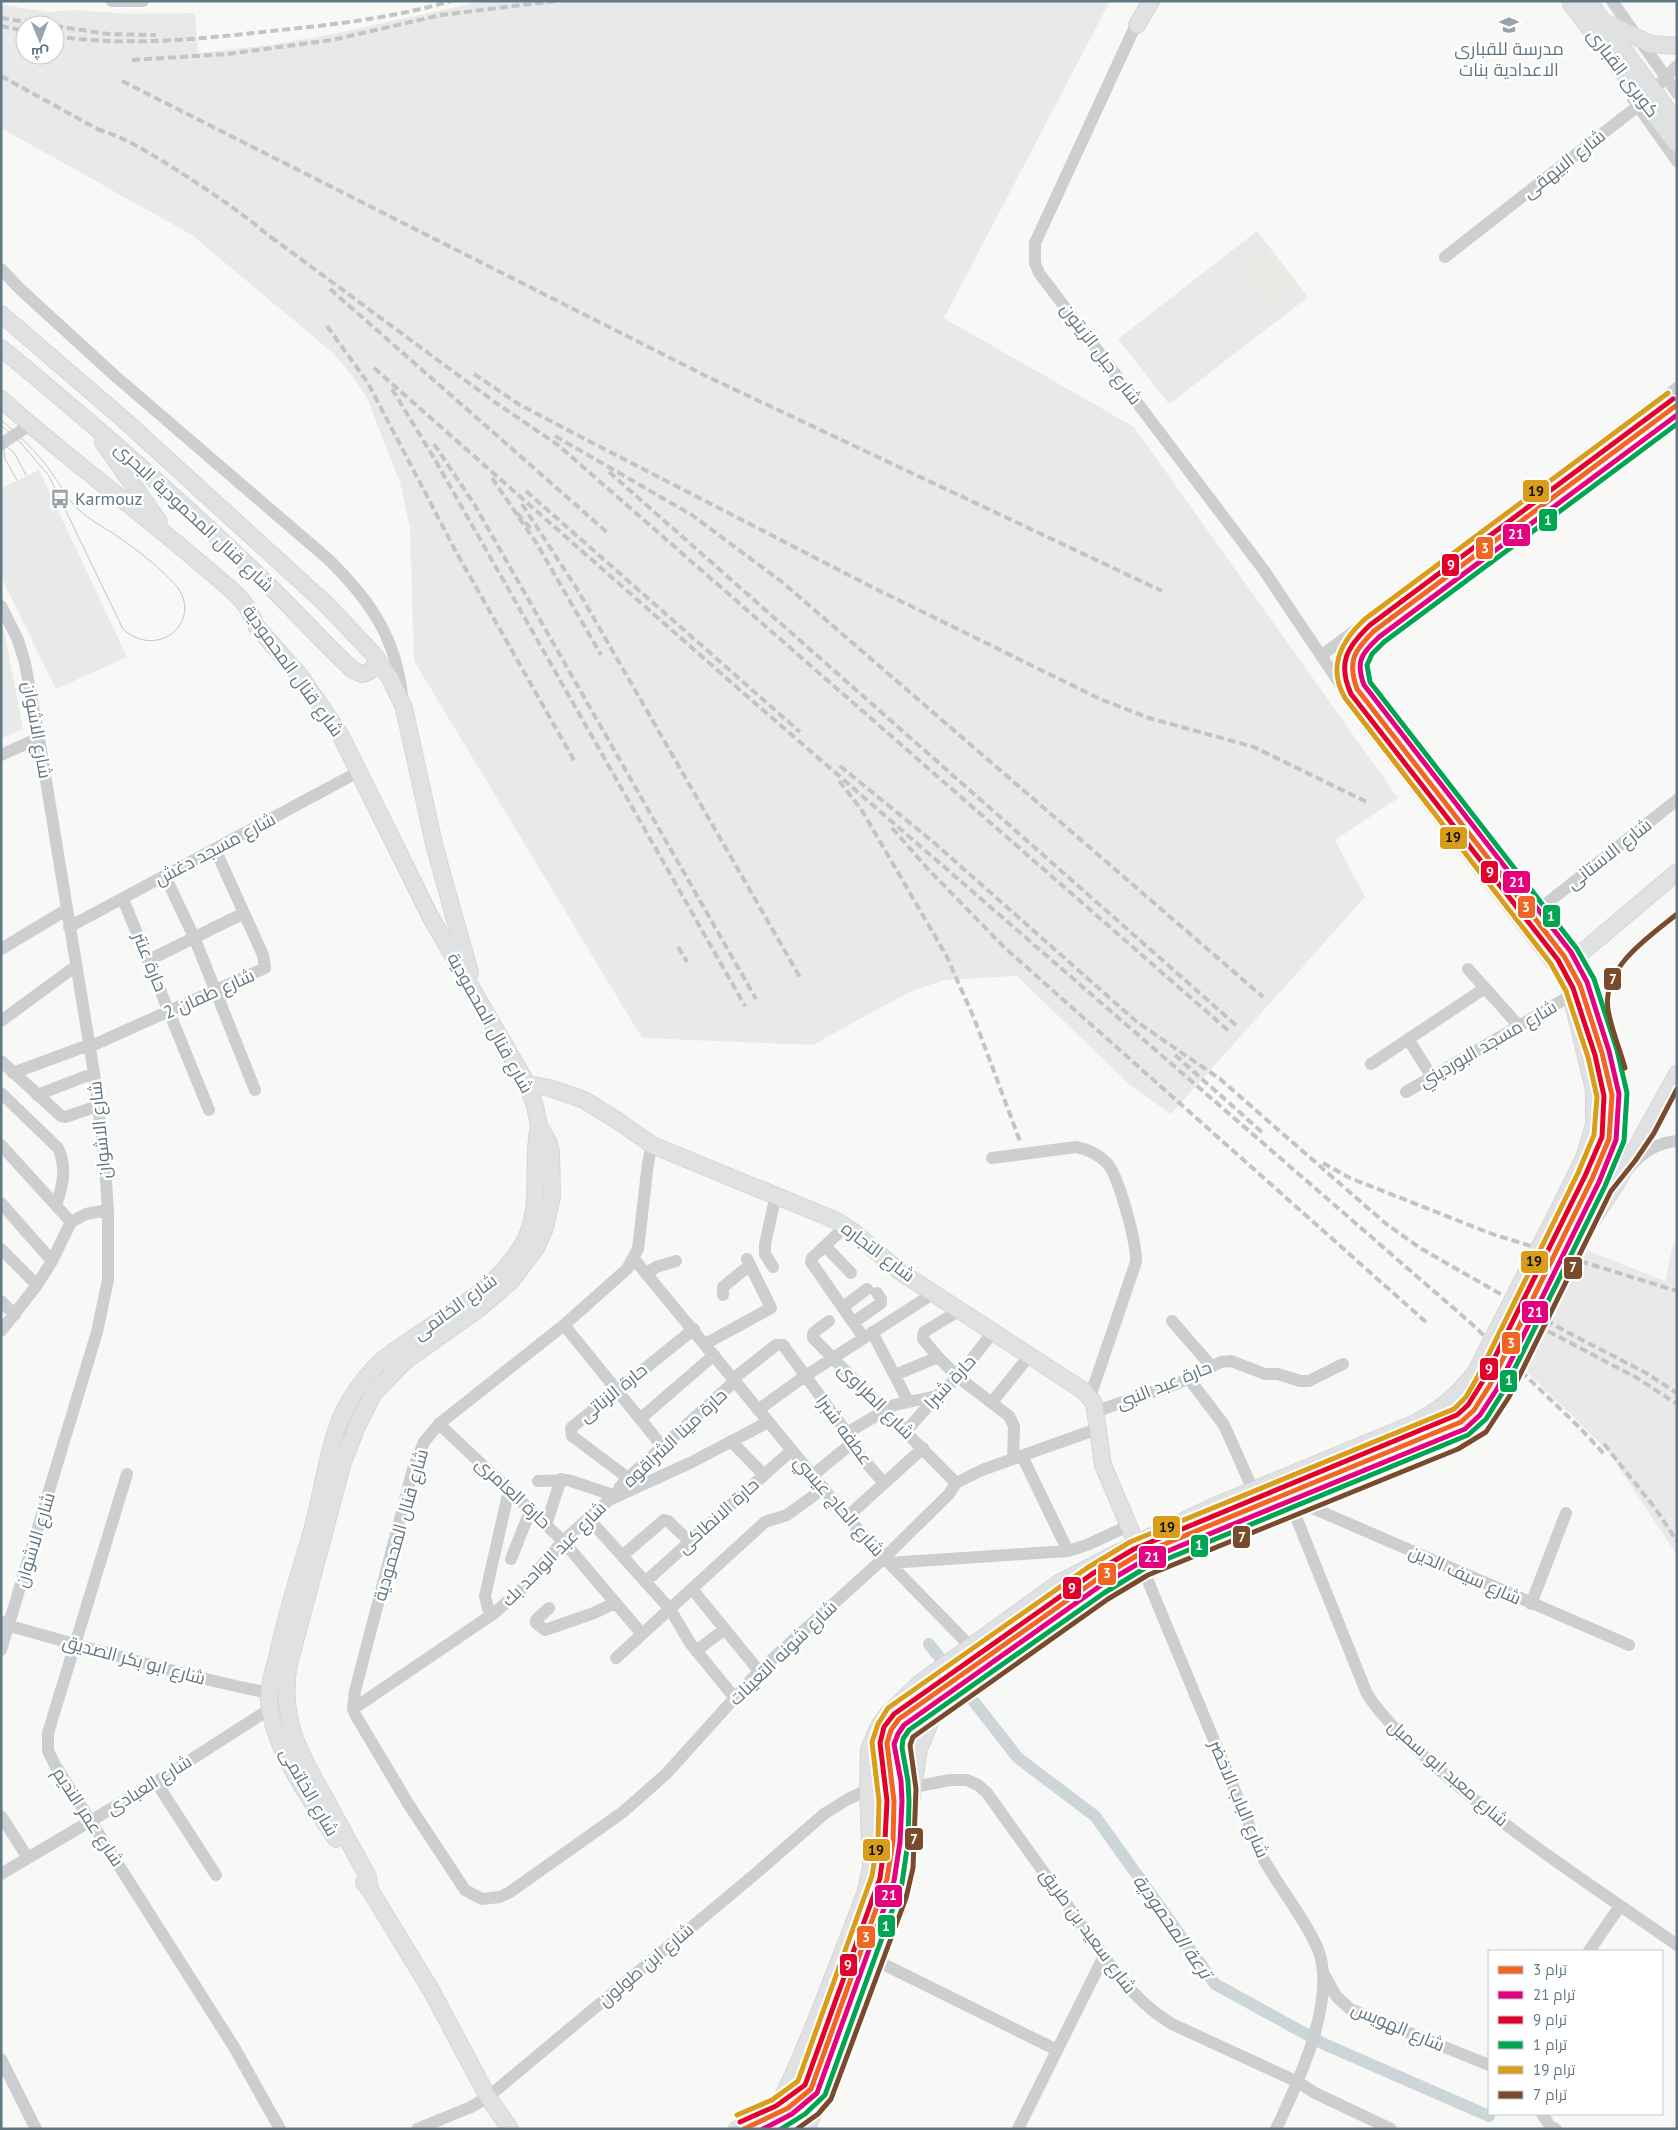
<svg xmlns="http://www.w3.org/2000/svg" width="1678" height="2130" font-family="'PT Sans',Cairo,sans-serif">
  <rect width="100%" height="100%" fill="#f8f8f7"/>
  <path fill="#e8eae9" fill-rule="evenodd" d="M483 1H1110L944 318 1134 427 1398 798 1335 840 1365 897 1171 1114 1131 1086 1017 976 944 980 907 993 813 1045 642 1038 414 661 410 528 400 483 367 398 353 377 334 354 192 235 1 128V4L46 12 73 10 133 14 195 13 198 53 269 45 333 34ZM25 25H55V55H25Z
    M1257 231 1308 297 1169 404 1118 339Z
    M39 470 127 657 56 689 1 577V486L2 488Z
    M1 624 4 630 23 729 1 739Z
    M1673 1244H1677V1555L1608 1451 1523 1368 1586 1250 1665 1281Z"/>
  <path fill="#e7eae4" d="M1262 245 1296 288 1268 310 1234 266Z"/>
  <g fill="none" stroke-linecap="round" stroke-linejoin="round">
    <path stroke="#ccd6d8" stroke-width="12" d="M929 1644 1018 1758 1095 1816 1215 1984 1324 2044 1489 2116"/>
    <defs>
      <path id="major" d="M1137 25 1151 1
        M1 314 122 418 327 605 375 656 390 678 404 708 435 848 470 973
        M1 348C91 422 178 498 262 579 293 608 321 641 353 670L362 674C372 672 377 666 375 656
        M1 399C78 468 162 527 238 596L247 607 257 627 301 677 340 734 430 916 527 1084 535 1106 539 1126 549 1143 551 1152 552 1196 545 1228 536 1248 511 1281 480 1308 404 1362 374 1393 358 1424 343 1462 289 1664C279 1719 300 1754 326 1800 340 1826 354 1851 368 1877L370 1890
        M103 442 159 522
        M527 1084 550 1088 584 1100 618 1121 652 1145 835 1220 854 1232 899 1271 1084 1391 1094 1403 1103 1465 1136 1543
        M1558 1211 1584 1158 1594 1125V1090L1569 986 1572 968 1580 954 1677 872
        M1584 1232 1616 1184 1677 1074
        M336 1839C310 1798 275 1752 269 1703 268 1688 273 1672 277 1658 286 1613 301 1570 313 1527 323 1490 328 1445 344 1411 352 1395 363 1380 375 1367 387 1355 404 1344 418 1335 457 1309 499 1285 523 1244 544 1207 530 1165 539 1126
        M364 1883 370 1890 431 1990 488 2097 510 2129
        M737 2129C752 2123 766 2124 781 2129
        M767 2129C806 2054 834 1973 865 1894L871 1867 868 1790 869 1749 879 1726 888 1714 920 1683 1059 1583 1113 1555 1210 1508 1413 1424C1439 1411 1457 1396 1475 1373
        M807 2129 897 1886 901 1868 919 1749 931 1720 955 1694 1047 1627 1129 1576 1177 1554 1429 1450C1458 1434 1475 1423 1494 1395"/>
    </defs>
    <use href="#major" stroke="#d5d6d7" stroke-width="18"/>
    <path stroke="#cdcecf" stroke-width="12" d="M112 1H143
      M1612 1 1677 93
      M1139 18 1035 243V263L1039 273 1263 569 1367 724 1569 986
      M1633 99 1677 161
      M1445 257 1638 106 1677 66
      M1 269 20 289 114 375 328 559C369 599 396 637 402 696
      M1 444 30 425
      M1 606 18 640 25 663 39 738 94 1073 104 1153 108 1210V1280L97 1332 1 1650
      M1322 655 1596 451 1677 388
      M1352 662 1369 689 1558 930 1580 954
      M1334 674 1677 421
      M1 755 39 738
      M165 876 194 937 255 1090
      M123 899 209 1110
      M1541 908 1677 800
      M69 927 360 771
      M1 949 66 910
      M149 960 244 913
      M1468 969 1519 1026
      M1 1021 76 966
      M1408 1039 1432 1077
      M89 1047 265 968 263 955 215 849
      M1 1061 61 1116 65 1117 98 1106
      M1371 1064 1485 988
      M13 1073 89 1045
      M1406 1092 1570 996
      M1 1093 58 1148C67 1167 63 1186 56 1205
      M37 1095 94 1073
      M1 1145 71 1222
      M652 1145 648 1163 638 1249 627 1269 564 1325 439 1424 424 1442 413 1469 355 1691 353 1709 356 1716 409 1805 465 1890 482 1899 500 1897 510 1892 623 1812 666 1774 759 1671 884 1558 949 1494 956 1483 982 1470 1097 1429
      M992 1158 1076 1147C1088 1149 1098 1154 1107 1163 1119 1176 1137 1245 1136 1262L1090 1397
      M1629 1168C1640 1154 1658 1142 1677 1141
      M1 1203 52 1261
      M846 1226 812 1258 811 1262 864 1338
      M825 1246 851 1273
      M1 1249 37 1285
      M634 1259 847 1517 889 1563 1068 1551 1087 1545 1128 1526
      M773 1267 765 1254V1244L776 1195
      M646 1274 656 1267 676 1261
      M723 1295V1287L750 1265
      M1 1301 15 1315
      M843 1307 867 1289
      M960 1310 924 1332 923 1339 938 1357 958 1377 1009 1416 1014 1426 1013 1459
      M829 1321 813 1333V1338L956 1483
      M1172 1321 1212 1367
      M854 1322 881 1303V1299L877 1293
      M564 1325 662 1446
      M1 1331 37 1285 52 1261 71 1222 86 1214 108 1210
      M872 1332 908 1401
      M705 1344 771 1308 747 1259
      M895 1375 938 1357
      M733 1379 776 1345H783L847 1433 854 1449 884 1483
      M1189 1379 1224 1425 1253 1490
      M992 1402 1030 1355
      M758 1410 805 1376 934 1293
      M1097 1411 1179 1383 1221 1362 1231 1361 1265 1374H1278L1300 1381H1309L1343 1364
      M640 1419 714 1355
      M439 1424 563 1541 642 1634
      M906 1431 937 1396 958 1377 993 1332
      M847 1433 894 1405 937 1396
      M731 1441 764 1475
      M1022 1456 1068 1551
      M127 1474 48 1733V1751L55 1765 234 2047 280 2129
      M813 1475 851 1444
      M628 1478 572 1436 571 1428 694 1329
      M538 1481 568 1480 616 1496 620 1487 628 1478 735 1381
      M1301 1503 1629 1645
      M1292 1507 1367 1694C1385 1721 1408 1742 1432 1763 1507 1832 1594 1887 1677 1945
      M847 1517 923 1448
      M588 1518 670 1609 690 1643 734 1697
      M546 1525 561 1479
      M622 1556 664 1520 668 1521 689 1541
      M511 1559 530 1511
      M889 1563 971 1647
      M1143 1569 1262 1856C1278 1887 1303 1915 1317 1947 1339 1997 1298 2083 1276 2129
      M645 1582 792 1450
      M692 1589 759 1671
      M1531 1604 1566 1513
      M549 1608 536 1620V1623L545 1630 594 1613 615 1603
      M493 1614 488 1609 485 1596 509 1490
      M1 1621 17 1628C100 1651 184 1676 269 1693
      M696 1651 725 1629
      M616 1658 765 1522 787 1515 824 1488
      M353 1709 493 1614 523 1588 563 1541 609 1500 692 1462 768 1422
      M156 1782 216 1875
      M1 1816 28 1858
      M1 1874 156 1782 270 1709
      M1589 1951 1620 1906
      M871 1958 1057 2050
      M1325 1976 1336 1996 1350 2009 1489 2065
      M1 2059 36 2129
      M1542 2114 1550 2126 1556 2129
      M417 2129 471 2107 488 2097 754 1875 824 1814 848 1799 868 1790 914 1787 950 1780H967L978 1785 987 1793 1111 1966C1129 1990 1147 2009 1172 2024L1298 2082 1315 2093 1391 2129
      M1018 2129 1104 1956"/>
    <use href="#major" stroke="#e0e1e2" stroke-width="16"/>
    <path stroke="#c2c4c5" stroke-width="1" d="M1 420C19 436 40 454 53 475 63 488 67 499 80 511 90 520 103 527 114 534 132 546 149 559 165 574 169 579 175 583 178 588 202 623 157 660 123 629L49 476 20 442 1 425
      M1 437 3 443 15 454 26 475
      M3 443 5 459 17 480
      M924 1688C990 1641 1057 1593 1129 1554L1463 1414 1477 1398 1498 1360 1564 1215 1590 1165 1600 1138 1605 1111 1603 1074
      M731 2129 747 2121
      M806 2129 805 2109 811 2089"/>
    <path stroke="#c2c4c5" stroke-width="4" stroke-dasharray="8 4" stroke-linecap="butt" d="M1 18 48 25
      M1 26 25 31
      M55 26 108 34 156 35
      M55 36C128 47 199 39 271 31 331 25 393 18 451 1
      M132 60 228 54 332 40 441 15 555 1
      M1 76 103 132
      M122 81 706 376 1162 591
      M97 129C124 137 148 152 172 167 208 190 243 213 275 241
      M271 237 496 403 558 445 1230 1032
      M330 289 609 534
      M327 326 368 383 455 550 575 762
      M374 368 741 691 1473 1325 1580 1428 1606 1456
      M474 374 520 405 583 438 870 586 1100 699 1149 718 1254 747 1367 802
      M392 389 434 458 745 1006
      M555 436 692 515 782 582 1263 997
      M434 444 474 504 756 999
      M609 472 1237 1026
      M492 478 537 544 601 655
      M526 491 800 732
      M522 504 577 589 801 979
      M517 513 533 531
      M840 766 932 841 1137 1022 1220 1079 1385 1223 1420 1248 1565 1331 1646 1373 1677 1393
      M839 781 861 809 946 955 974 1018 1021 1144
      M892 828 927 868 1005 948 1427 1323
      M678 947 687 962
      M1175 1055 1263 1133
      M1323 1163 1350 1178 1492 1234 1677 1291
      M1527 1320 1637 1378 1677 1404
      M1604 1444 1655 1508 1677 1541"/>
    <defs>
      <path id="major-bridge" d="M1569 1 1677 144
        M1588 1 1677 123
        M1607 23 1651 44 1677 46
        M1475 1373 1558 1211
        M1494 1395 1584 1232"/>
    </defs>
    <use href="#major-bridge" stroke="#d5d6d7" stroke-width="18" stroke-linecap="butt"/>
    <use href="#major-bridge" stroke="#e0e1e2" stroke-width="16"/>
    <defs>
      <path id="tram-1" d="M744 2129 788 2108 811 2089 887 1879 893 1841 894 1801 887 1743 891 1730 899 1719 1096 1580 1138 1555 1461 1422 1474 1410 1490 1385 1592 1179 1609 1139 1612 1095 1602 1053 1580 985 1564 956 1357 689C1347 661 1354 651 1374 631L1677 405"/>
      <path id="tram-2" d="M763 2129 792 2114 817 2093 894 1881 900 1842 902 1801 901 1781 894 1744 898 1734 904 1725 1100 1586 1141 1562 1465 1429 1480 1415 1497 1389 1599 1182 1616 1140 1619 1094 1609 1051 1587 982 1571 952 1364 685C1355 661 1362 653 1379 637L1677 415"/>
      <path id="tram-3" d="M740 2122 776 2106 805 2085 880 1878 885 1840 887 1801 880 1743 884 1727 894 1714 1092 1574 1134 1549 1457 1415 1468 1405 1483 1381 1585 1176 1602 1137 1604 1096 1595 1055 1573 988 1558 960 1351 694C1337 663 1347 647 1370 625L1673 399"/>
      <path id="tram-4" d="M781 2129 805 2114 825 2095 902 1883 908 1842 909 1801 908 1781 902 1748 903 1739 909 1730 1104 1593 1145 1568 1468 1435 1486 1419 1503 1392 1605 1186 1624 1141 1627 1093 1617 1050 1594 979 1577 949 1370 682 1367 665 1372 654 1384 642 1677 424"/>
      <path id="tram-5" d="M737 2115 772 2100 798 2081 872 1876 878 1839 879 1801 872 1742 878 1724 888 1708 1087 1568 1130 1542 1454 1409 1466 1397 1477 1378 1578 1173 1594 1135 1597 1097 1588 1057 1566 991 1551 964 1345 698C1327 667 1341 641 1365 619L1668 393"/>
      <path id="tram-6" d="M1625 1068C1620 1049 1611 1029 1608 1009 1602 967 1649 937 1677 914
        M797 2129 818 2114 831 2099 906 1898 913 1868 916 1789 910 1745 913 1737 1108 1599 1148 1575 1458 1449 1486 1432 1509 1397 1611 1191 1635 1161 1654 1133 1677 1089"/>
    </defs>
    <use href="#tram-1" stroke="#fff" stroke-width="9"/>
    <use href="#tram-2" stroke="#fff" stroke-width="9"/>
    <use href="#tram-3" stroke="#fff" stroke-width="9"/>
    <use href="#tram-4" stroke="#fff" stroke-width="9"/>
    <use href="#tram-5" stroke="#fff" stroke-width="9"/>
    <use href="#tram-6" stroke="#fff" stroke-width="9"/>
    <use href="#tram-1" stroke="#f26522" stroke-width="5"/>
    <use href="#tram-2" stroke="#e5007d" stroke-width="5"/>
    <use href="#tram-3" stroke="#e4002b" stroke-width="5"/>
    <use href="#tram-4" stroke="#00a651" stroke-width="5"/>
    <use href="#tram-5" stroke="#d99d1a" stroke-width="5"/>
    <use href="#tram-6" stroke="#7a4b2a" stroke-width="5"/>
  </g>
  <defs>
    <symbol id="school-bare" viewBox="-9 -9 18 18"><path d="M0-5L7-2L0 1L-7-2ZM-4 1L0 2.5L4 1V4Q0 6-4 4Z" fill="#97a4ab" stroke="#fff" stroke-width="2.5" paint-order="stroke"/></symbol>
    <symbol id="bus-bare" viewBox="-9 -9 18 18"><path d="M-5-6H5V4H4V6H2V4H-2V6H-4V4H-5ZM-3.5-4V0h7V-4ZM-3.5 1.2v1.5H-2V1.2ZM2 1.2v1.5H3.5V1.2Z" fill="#97a4ab" stroke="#fff" stroke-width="2.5" paint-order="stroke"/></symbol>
  </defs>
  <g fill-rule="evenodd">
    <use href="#school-bare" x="1495" y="11" width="28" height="28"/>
    <use href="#bus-bare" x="46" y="485" width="28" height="28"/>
  </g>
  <g text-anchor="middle" stroke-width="5" stroke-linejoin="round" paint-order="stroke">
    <g font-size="18" fill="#637782" stroke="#fff">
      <text x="1509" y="55">مدرسة للقبارى<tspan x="1509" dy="21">الاعدادية بنات</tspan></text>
      <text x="75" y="505" text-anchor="start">Karmouz</text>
    </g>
    <g font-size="18" fill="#637782" stroke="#fff">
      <text transform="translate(1623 73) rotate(53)" y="6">كوبرى القبارى</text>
      <text transform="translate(1564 164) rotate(-38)" y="6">شارع البيهقى</text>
      <text transform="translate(1101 354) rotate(53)" y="6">شارع جبل الزيتون</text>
      <text transform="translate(194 517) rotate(43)" y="6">شارع قنال المحمودية البحرى</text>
      <text transform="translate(293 671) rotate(54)" y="6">شارع قنال المحمودية</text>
      <text transform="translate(37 730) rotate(80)" y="6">شارع الاشوان</text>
      <text transform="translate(215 849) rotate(-28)" y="6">شارع مسجد دغش</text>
      <text transform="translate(1609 854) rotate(-38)" y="6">شارع الاستانى</text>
      <text transform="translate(150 962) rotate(68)" y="6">حارة عنتر</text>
      <text transform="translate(209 994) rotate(-24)" y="6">شارع طمان 2</text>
      <text transform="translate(490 1023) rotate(61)" y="6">شارع قنال المحمودية</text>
      <text transform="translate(1488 1044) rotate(-30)" y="6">شارع مسجد البورديني</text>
      <text transform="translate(100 1130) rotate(-96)" y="6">شارع الاشوان</text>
      <text transform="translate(878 1252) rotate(37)" y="6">شارع التجاره</text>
      <text transform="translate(455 1307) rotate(-36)" y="6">شارع الخاتمى</text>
      <text transform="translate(950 1382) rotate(-47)" y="6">حارة شبرا</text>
      <text transform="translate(1164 1385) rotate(-22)" y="6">حارة عبد النبى</text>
      <text transform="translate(613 1393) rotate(-39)" y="6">حارة الزناتى</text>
      <text transform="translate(876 1401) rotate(45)" y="6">شارع الطراوى</text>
      <text transform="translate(844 1430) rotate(54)" y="6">عطفه شبرا</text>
      <text transform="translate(675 1438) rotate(-43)" y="6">حارة مينا الشراقوه</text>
      <text transform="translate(513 1493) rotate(43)" y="6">حارة العامرى</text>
      <text transform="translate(839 1506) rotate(49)" y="6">شارع الحاج عيسي</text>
      <text transform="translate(718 1516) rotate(-42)" y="6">حارة الانطاكى</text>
      <text transform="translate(401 1525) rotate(-74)" y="6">شارع قنال المحمودية</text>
      <text transform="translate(35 1540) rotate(-73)" y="6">شارع الاشوان</text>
      <text transform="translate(554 1554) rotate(-45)" y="6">شارع عبد الواحد بك</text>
      <text transform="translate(1465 1575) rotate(24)" y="6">شارع سيف الدين</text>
      <text transform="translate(783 1653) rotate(-44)" y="6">شارع شونه التعينات</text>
      <text transform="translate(134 1660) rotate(15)" y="6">شارع ابو بكر الصديق</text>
      <text transform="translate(1448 1773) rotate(41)" y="6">شارع معبد ابو سمبل</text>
      <text transform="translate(149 1785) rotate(-32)" y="6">شارع العبادى</text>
      <text transform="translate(309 1792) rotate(60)" y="6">شارع الخاتمى</text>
      <text transform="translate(1239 1799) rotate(67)" y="6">شارع الباب الاخضر</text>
      <text transform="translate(88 1817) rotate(57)" y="6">شارع عمر النديم</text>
      <text transform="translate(1088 1931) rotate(54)" y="6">شارع سعيد بن طريق</text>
      <text transform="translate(646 1965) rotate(-40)" y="6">شارع ابن طولون</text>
      <text transform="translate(1398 2027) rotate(23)" y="6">شارع الهويس</text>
    </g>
    <g font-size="19" font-style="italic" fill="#5e767c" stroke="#fff">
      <text transform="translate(1173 1926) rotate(55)" y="7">ترعة المحمودية</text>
    </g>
  </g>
  <g stroke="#fff" stroke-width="2">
    <rect x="1522" y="479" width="28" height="24" rx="5" fill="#d99d1a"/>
    <rect x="1538" y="508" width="20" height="24" rx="5" fill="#00a651"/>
    <rect x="1502" y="523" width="29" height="24" rx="5" fill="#e5007d"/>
    <rect x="1475" y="536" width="19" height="24" rx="5" fill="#f26522"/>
    <rect x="1441" y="553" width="19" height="24" rx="5" fill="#e4002b"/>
    <rect x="1439" y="826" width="29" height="24" rx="5" fill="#d99d1a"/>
    <rect x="1480" y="860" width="19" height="24" rx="5" fill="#e4002b"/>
    <rect x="1502" y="870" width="29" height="24" rx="5" fill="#e5007d"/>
    <rect x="1517" y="895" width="19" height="24" rx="5" fill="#f26522"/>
    <rect x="1542" y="904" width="19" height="24" rx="5" fill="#00a651"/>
    <rect x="1603" y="967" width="19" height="24" rx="5" fill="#7a4b2a"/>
    <rect x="1520" y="1250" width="29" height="24" rx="5" fill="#d99d1a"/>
    <rect x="1563" y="1256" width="20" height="24" rx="5" fill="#7a4b2a"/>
    <rect x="1521" y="1300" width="28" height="24" rx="5" fill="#e5007d"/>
    <rect x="1501" y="1331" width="20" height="24" rx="5" fill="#f26522"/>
    <rect x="1479" y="1357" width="20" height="24" rx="5" fill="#e4002b"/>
    <rect x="1499" y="1369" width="19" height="24" rx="5" fill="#00a651"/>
    <rect x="1152" y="1515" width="29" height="24" rx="5" fill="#d99d1a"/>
    <rect x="1232" y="1525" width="19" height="24" rx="5" fill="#7a4b2a"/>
    <rect x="1190" y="1534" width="19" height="24" rx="5" fill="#00a651"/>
    <rect x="1138" y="1545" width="29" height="24" rx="5" fill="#e5007d"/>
    <rect x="1097" y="1562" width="20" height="24" rx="5" fill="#f26522"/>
    <rect x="1062" y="1576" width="20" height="24" rx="5" fill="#e4002b"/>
    <rect x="904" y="1827" width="20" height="24" rx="5" fill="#7a4b2a"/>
    <rect x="862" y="1838" width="29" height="24" rx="5" fill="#d99d1a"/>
    <rect x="874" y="1884" width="29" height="24" rx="5" fill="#e5007d"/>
    <rect x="877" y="1914" width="19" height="24" rx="5" fill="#00a651"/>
    <rect x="856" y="1925" width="20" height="24" rx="5" fill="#f26522"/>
    <rect x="839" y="1953" width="19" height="24" rx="5" fill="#e4002b"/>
  </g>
  <g font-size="14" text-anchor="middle" font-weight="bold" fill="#fff">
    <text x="1548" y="525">1</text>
    <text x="1516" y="539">21</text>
    <text x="1485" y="553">3</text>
    <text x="1451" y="570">9</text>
    <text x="1490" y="877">9</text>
    <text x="1517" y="887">21</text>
    <text x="1526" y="912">3</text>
    <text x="1551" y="921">1</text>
    <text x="1613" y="984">7</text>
    <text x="1573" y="1272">7</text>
    <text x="1535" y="1317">21</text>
    <text x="1511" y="1348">3</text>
    <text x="1489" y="1374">9</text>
    <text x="1509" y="1385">1</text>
    <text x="1242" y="1542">7</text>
    <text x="1199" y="1550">1</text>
    <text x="1152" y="1562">21</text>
    <text x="1107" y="1578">3</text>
    <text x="1072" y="1593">9</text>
    <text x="914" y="1844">7</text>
    <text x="889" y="1900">21</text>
    <text x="886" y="1931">1</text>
    <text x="866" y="1942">3</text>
    <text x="848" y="1970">9</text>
  </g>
  <g font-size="14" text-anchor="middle" font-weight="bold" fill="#111">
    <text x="1536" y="496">19</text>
    <text x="1453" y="842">19</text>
    <text x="1534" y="1266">19</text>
    <text x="1167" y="1532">19</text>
    <text x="876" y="1855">19</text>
  </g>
  <rect width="1678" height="2130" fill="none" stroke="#637782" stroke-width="5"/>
  <rect x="1488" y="1950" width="175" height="165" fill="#ffffff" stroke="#c1c9cd"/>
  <rect x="1498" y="1966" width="25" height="8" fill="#f26522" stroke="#c1c9cd"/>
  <text x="1533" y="1975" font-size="15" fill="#637782">ترام 3</text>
  <rect x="1498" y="1991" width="25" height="8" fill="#e5007d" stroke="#c1c9cd"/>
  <text x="1533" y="2000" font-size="15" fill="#637782">ترام 21</text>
  <rect x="1498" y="2016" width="25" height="8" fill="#e4002b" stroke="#c1c9cd"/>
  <text x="1533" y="2025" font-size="15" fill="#637782">ترام 9</text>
  <rect x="1498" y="2041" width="25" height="8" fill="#00a651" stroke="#c1c9cd"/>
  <text x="1533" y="2050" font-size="15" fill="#637782">ترام 1</text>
  <rect x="1498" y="2066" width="25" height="8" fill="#d99d1a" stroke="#c1c9cd"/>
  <text x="1533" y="2075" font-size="15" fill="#637782">ترام 19</text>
  <rect x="1498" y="2091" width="25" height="8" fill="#7a4b2a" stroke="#c1c9cd"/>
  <text x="1533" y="2100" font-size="15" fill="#637782">ترام 7</text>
  <g transform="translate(40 40) rotate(179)"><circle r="24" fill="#ffffff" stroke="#c1c9cd"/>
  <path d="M0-4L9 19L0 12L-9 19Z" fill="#97a4ab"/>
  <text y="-8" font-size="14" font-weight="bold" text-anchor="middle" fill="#637782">ش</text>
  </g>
</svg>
